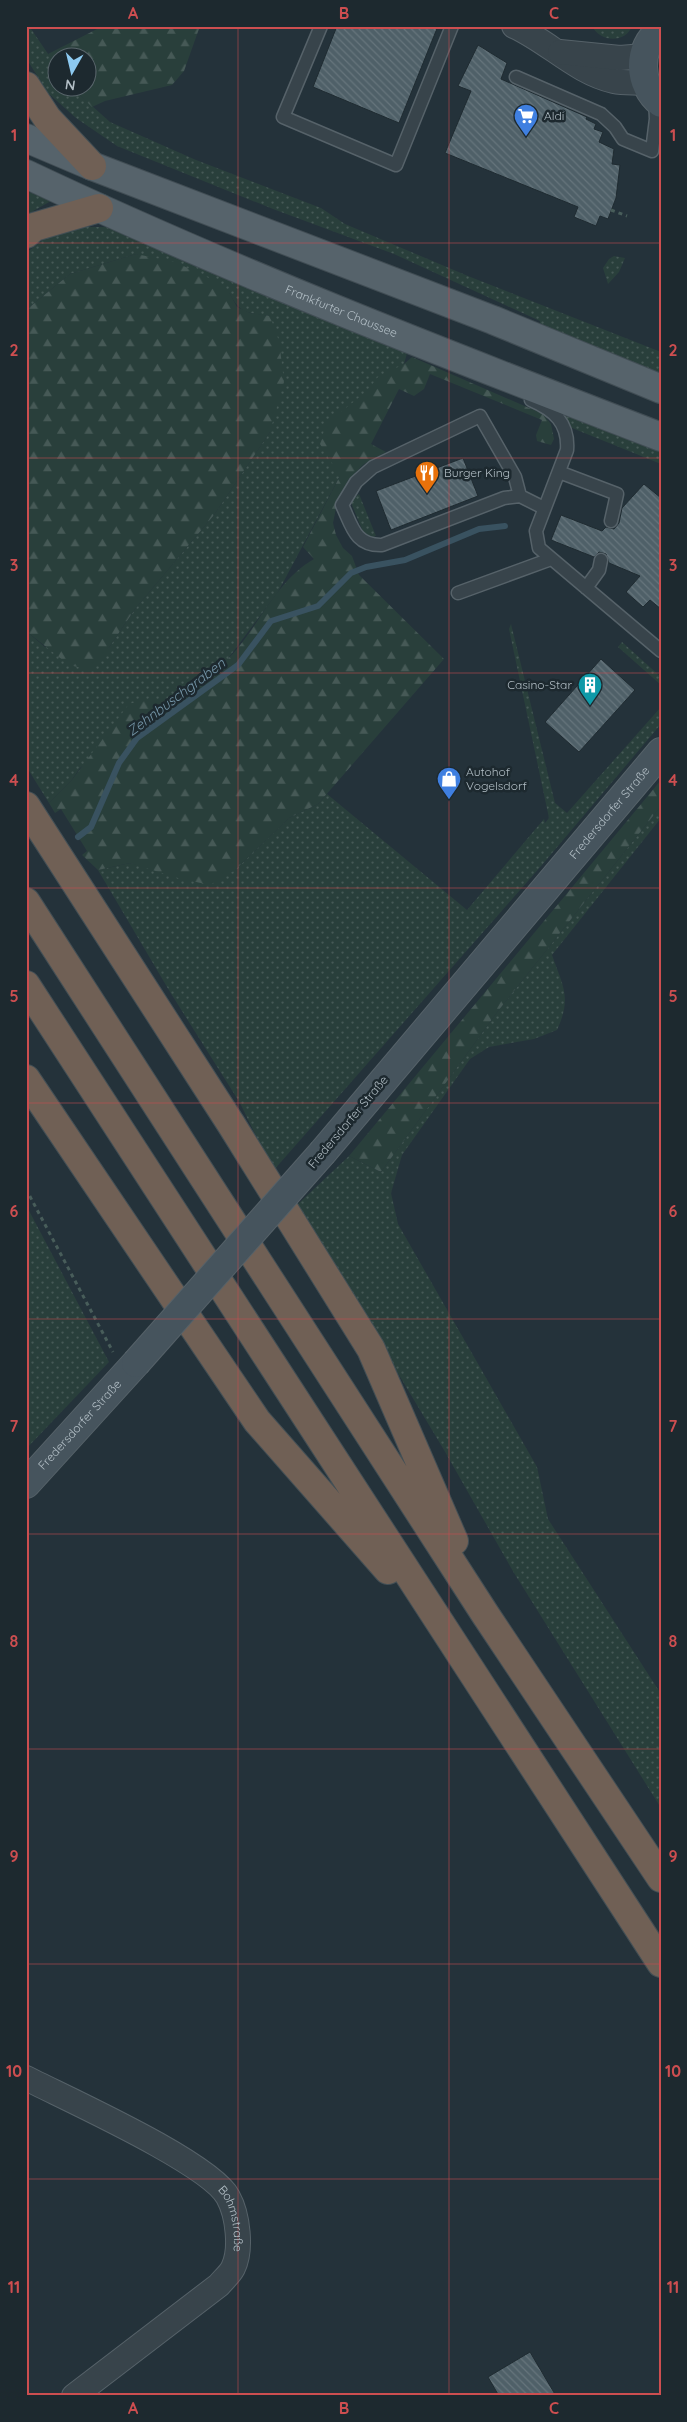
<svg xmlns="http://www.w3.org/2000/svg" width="687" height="2422" font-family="Quicksand,sans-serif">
  <defs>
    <pattern id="grass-dots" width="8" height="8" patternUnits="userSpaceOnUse" patternTransform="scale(1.25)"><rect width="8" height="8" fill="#293f3b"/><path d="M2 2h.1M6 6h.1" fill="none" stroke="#465956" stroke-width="1.8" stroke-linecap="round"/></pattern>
    <pattern id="forest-firs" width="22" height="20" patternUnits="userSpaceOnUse" patternTransform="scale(1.25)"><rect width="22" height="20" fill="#293f3b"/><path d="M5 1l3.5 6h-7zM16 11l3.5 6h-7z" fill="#465956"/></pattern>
    <pattern id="building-back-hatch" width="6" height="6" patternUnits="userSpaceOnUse" patternTransform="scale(1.25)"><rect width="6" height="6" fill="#4f6068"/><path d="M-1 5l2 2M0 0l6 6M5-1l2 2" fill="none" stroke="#66757c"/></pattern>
  </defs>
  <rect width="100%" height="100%" fill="#24323a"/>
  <path fill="url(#grass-dots)" d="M26 26H29L57 67 58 88H72L110 122 196 160 321 208 345 224 468 276 661 352V376L539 327 540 321 394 254 273 209 117 146 76 118 48 93 26 58Z
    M592 26H632C625 44 600 42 592 26Z
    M26 191 51 201 26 215Z
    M77 227H105L141 234 409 346 404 364 340 476 278 592 227 660 80 768 71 781 49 803 26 766V631L45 647 108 649 135 609 214 515 270 432V316C249 313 240 314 230 294L136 254 70 274 26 310V253L49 235Z
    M614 256 625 258 619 272 608 284 603 268 609 259Z
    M557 405 661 449V464L572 428Z
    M359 494 376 536 370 538 364 534 352 505V500Z
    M511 624 555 803 567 813 661 707V724L542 865 273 1171 240 1103 170 992 98 870 130 863 151 868 235 870 289 818 318 804 327 794 467 910 544 819 545 823 549 818 509 629Z
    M622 642 661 677V685L618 647Z
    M661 806V818L552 955C563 987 572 997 557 1030L534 1039 489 1047 470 1059 402 1155 391 1193 398 1224 537 1467 548 1519 661 1694V1808L514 1573 444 1450 297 1205 349 1156 381 1172 498 1011Z
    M26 1205 109 1362 26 1449Z"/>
  <path fill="url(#forest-firs)" d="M103 26H200L184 71 172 85 105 101 92 107 73 88H88V58H58L57 67 48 54Z
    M136 254 175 262 211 279 230 294 237 307 250 313 270 316 279 341 284 381 270 432 214 515 135 609 108 649 91 670 69 665 26 631V310L70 274Z
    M412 357 543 414 551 424 554 439 551 445 537 441 536 435 542 420 430 374 424 389 414 396 399 389 371 444 386 452 364 464 348 480 336 508 333 523 336 535 343 548 352 556 359 575 444 659 318 804 289 818 235 870 210 885 178 878 130 863 98 870 82 855 87 851 61 809 55 813 49 803 71 781 129 704 151 698 165 705C186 692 209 677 227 660 258 629 275 581 314 559L303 547 340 476 320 444 326 424 367 391 378 377 404 364Z
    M661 780V806L498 1011 381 1172 349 1156Z"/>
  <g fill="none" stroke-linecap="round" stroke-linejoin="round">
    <path stroke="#395260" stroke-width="6" d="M78 837 91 827 119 763 137 738 238 665 271 621 318 606 351 573 366 567 405 560 479 529 505 526"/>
  </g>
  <path fill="url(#building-back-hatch)" stroke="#1f2b31" d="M337 26H438L399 123 313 87Z
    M478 45 507 63 501 79 587 117 586 119 596 124 594 129 603 132 599 142 614 149 612 164 620 165 616 198 608 219 600 216 596 226 574 217 578 207 445 153 471 91 458 86Z
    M463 458 478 496 391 530 376 491Z
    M644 484 661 498V609L650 600 643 607 626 592 640 576 609 563 606 554 599 552 594 557 551 540 561 515 602 531 606 527 614 529 619 523 622 508Z
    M601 659 635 690 579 752 545 722Z
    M530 2352 556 2396H499L488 2377Z"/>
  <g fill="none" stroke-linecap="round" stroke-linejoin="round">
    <defs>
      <path id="lane" d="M321 26 283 117 396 165 452 26
        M516 77 601 114 615 127 623 139 652 151
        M652 151 656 119 655 99
        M531 400C554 410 569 423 567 450L536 531 539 548 661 651
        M559 472 617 494 611 521
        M520 496 504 498 382 545C355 546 352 526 342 505L356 482 373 467 480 416 515 477 520 496 544 508
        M586 588 599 570 601 560
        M458 593 551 559"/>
      <g id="street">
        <path d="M514 26C548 41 577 73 614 81 624 83 635 82 645 83"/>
        <path d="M560 52 620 58 644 56"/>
        <path id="s1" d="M26 2078C67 2099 210 2163 228 2197 238 2215 242 2250 233 2268 230 2274 223 2280 219 2285L74 2396"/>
      </g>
      <g id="secondary">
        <path d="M661 30C636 48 638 85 661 103"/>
        <path id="s2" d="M323 1152 661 752"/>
        <path id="s3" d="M26 1484 136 1363"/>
      </g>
      <g id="primary">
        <path d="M26 138 92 166 493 320 661 389"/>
        <path id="s4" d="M26 174C233 272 448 355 661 437"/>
      </g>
      <path id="highway" d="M26 86 47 118 92 166
        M26 234 34 227 99 208
        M26 806 231 1124 371 1349 454 1541
        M26 902 485 1614 661 1878
        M26 985 661 1963
        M26 1079 257 1421 388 1570"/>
    </defs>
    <use href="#lane" stroke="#566269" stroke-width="15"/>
    <use href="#street" stroke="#566269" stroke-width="26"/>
    <use href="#secondary" stroke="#566269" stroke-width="30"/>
    <use href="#primary" stroke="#414d54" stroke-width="30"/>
    <use href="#highway" stroke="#434f55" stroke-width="30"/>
    <path stroke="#485d5a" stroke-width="3" stroke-dasharray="4 4" stroke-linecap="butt" d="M611 210 627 216
      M26 1189 113 1352"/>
    <use href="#lane" stroke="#38444b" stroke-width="12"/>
    <use href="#street" stroke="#38444b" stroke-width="24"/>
    <use href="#secondary" stroke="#46545d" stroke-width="28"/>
    <use href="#primary" stroke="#56636b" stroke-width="28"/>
    <use href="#highway" stroke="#706055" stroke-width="28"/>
    <defs>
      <path id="secondary-bridge" d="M136 1363 323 1152"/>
    </defs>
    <use href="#secondary-bridge" stroke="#566269" stroke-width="30" stroke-linecap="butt"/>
    <use href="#secondary-bridge" stroke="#46545d" stroke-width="28"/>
  </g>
  <path fill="none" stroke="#cd4e50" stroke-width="1" stroke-opacity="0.55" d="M238 26V2396M449 26V2396M26 243H661M26 458H661M26 673H661M26 888H661M26 1103H661M26 1319H661M26 1534H661M26 1749H661M26 1964H661M26 2179H661"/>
  <defs>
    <symbol id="supermarket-pin" viewBox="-11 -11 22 30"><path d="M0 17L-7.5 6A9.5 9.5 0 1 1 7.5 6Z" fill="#3f7fe0" stroke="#1d292f"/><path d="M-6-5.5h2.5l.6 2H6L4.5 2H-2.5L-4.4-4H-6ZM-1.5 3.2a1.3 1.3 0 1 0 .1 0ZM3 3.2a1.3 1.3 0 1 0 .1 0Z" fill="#fff"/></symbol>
    <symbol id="restaurant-pin" viewBox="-11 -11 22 30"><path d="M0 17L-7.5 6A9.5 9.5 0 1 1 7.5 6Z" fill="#e8710a" stroke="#1d292f"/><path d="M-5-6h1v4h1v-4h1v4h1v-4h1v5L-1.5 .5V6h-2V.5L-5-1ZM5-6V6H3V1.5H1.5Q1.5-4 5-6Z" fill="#fff"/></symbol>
    <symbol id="building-pin" viewBox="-11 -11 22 30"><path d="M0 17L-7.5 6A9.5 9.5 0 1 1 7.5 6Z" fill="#0f9aa8" stroke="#1d292f"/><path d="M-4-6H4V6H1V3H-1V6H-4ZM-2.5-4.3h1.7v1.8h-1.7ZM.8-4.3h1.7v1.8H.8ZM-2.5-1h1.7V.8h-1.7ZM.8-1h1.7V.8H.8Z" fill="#fff"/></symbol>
    <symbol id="shop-pin" viewBox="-11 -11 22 30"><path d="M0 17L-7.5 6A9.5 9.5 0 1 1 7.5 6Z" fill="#3f7fe0" stroke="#1d292f"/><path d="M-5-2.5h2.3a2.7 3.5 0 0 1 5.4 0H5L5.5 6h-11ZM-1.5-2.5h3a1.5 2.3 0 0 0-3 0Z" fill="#fff"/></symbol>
  </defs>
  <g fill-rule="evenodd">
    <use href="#supermarket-pin" x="512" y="102" width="28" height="38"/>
    <use href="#restaurant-pin" x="413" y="459" width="28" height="38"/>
    <use href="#building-pin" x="576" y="671" width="28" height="38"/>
    <use href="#shop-pin" x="435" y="765" width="28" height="38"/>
  </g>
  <g text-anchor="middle" stroke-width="5" stroke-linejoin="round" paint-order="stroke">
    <g font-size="12" fill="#b3bfc6" stroke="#1d292f" text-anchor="start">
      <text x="544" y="120">Aldi</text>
      <text x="444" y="477">Burger King</text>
      <text x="572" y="689" text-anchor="end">Casino-Star</text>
      <text x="466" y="776">Autohof<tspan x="466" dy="14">Vogelsdorf</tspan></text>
    </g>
    <g font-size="12" fill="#b3bfc6" stroke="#1d292f">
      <text dy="4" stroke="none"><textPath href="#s4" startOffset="344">Frankfurter Chaussee</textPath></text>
      <text dy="4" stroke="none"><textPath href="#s2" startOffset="444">Fredersdorfer Straße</textPath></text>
      <text transform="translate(348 1122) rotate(-50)" y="4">Fredersdorfer Straße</text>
      <text dy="4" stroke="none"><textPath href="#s3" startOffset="80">Fredersdorfer Straße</textPath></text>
      <text dy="4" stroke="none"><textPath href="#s1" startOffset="258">Bohmstraße</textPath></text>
    </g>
    <g font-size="14" font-style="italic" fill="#7596a8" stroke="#1d292f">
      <text transform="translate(176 697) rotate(-37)" y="5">Zehnbuschgraben</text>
    </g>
  </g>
  <rect width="687" height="2422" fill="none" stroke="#1d292f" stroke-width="55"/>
  <g transform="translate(72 72) rotate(188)"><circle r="24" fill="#1d292f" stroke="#59656b"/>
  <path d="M0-4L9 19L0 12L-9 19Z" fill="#8dcaf1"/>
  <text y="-8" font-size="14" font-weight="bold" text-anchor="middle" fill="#b3bfc6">N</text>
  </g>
  <rect x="28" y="28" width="632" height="2366" fill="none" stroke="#cd4e50" stroke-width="2"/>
  <g font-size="16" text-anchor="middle" font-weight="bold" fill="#cd4e50">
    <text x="133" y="19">A</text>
    <text x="344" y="19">B</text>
    <text x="554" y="19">C</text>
    <text x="14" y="141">1</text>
    <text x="673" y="141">1</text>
    <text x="14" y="356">2</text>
    <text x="673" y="356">2</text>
    <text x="14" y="571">3</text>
    <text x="673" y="571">3</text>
    <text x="14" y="786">4</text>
    <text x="673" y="786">4</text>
    <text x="14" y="1002">5</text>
    <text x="673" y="1002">5</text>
    <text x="14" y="1217">6</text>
    <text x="673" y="1217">6</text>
    <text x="14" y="1432">7</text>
    <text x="673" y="1432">7</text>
    <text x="14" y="1647">8</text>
    <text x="673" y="1647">8</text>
    <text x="14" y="1862">9</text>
    <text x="673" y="1862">9</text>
    <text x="14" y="2077">10</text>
    <text x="673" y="2077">10</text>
    <text x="14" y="2293">11</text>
    <text x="673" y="2293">11</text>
    <text x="133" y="2414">A</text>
    <text x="344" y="2414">B</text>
    <text x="554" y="2414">C</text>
  </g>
</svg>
